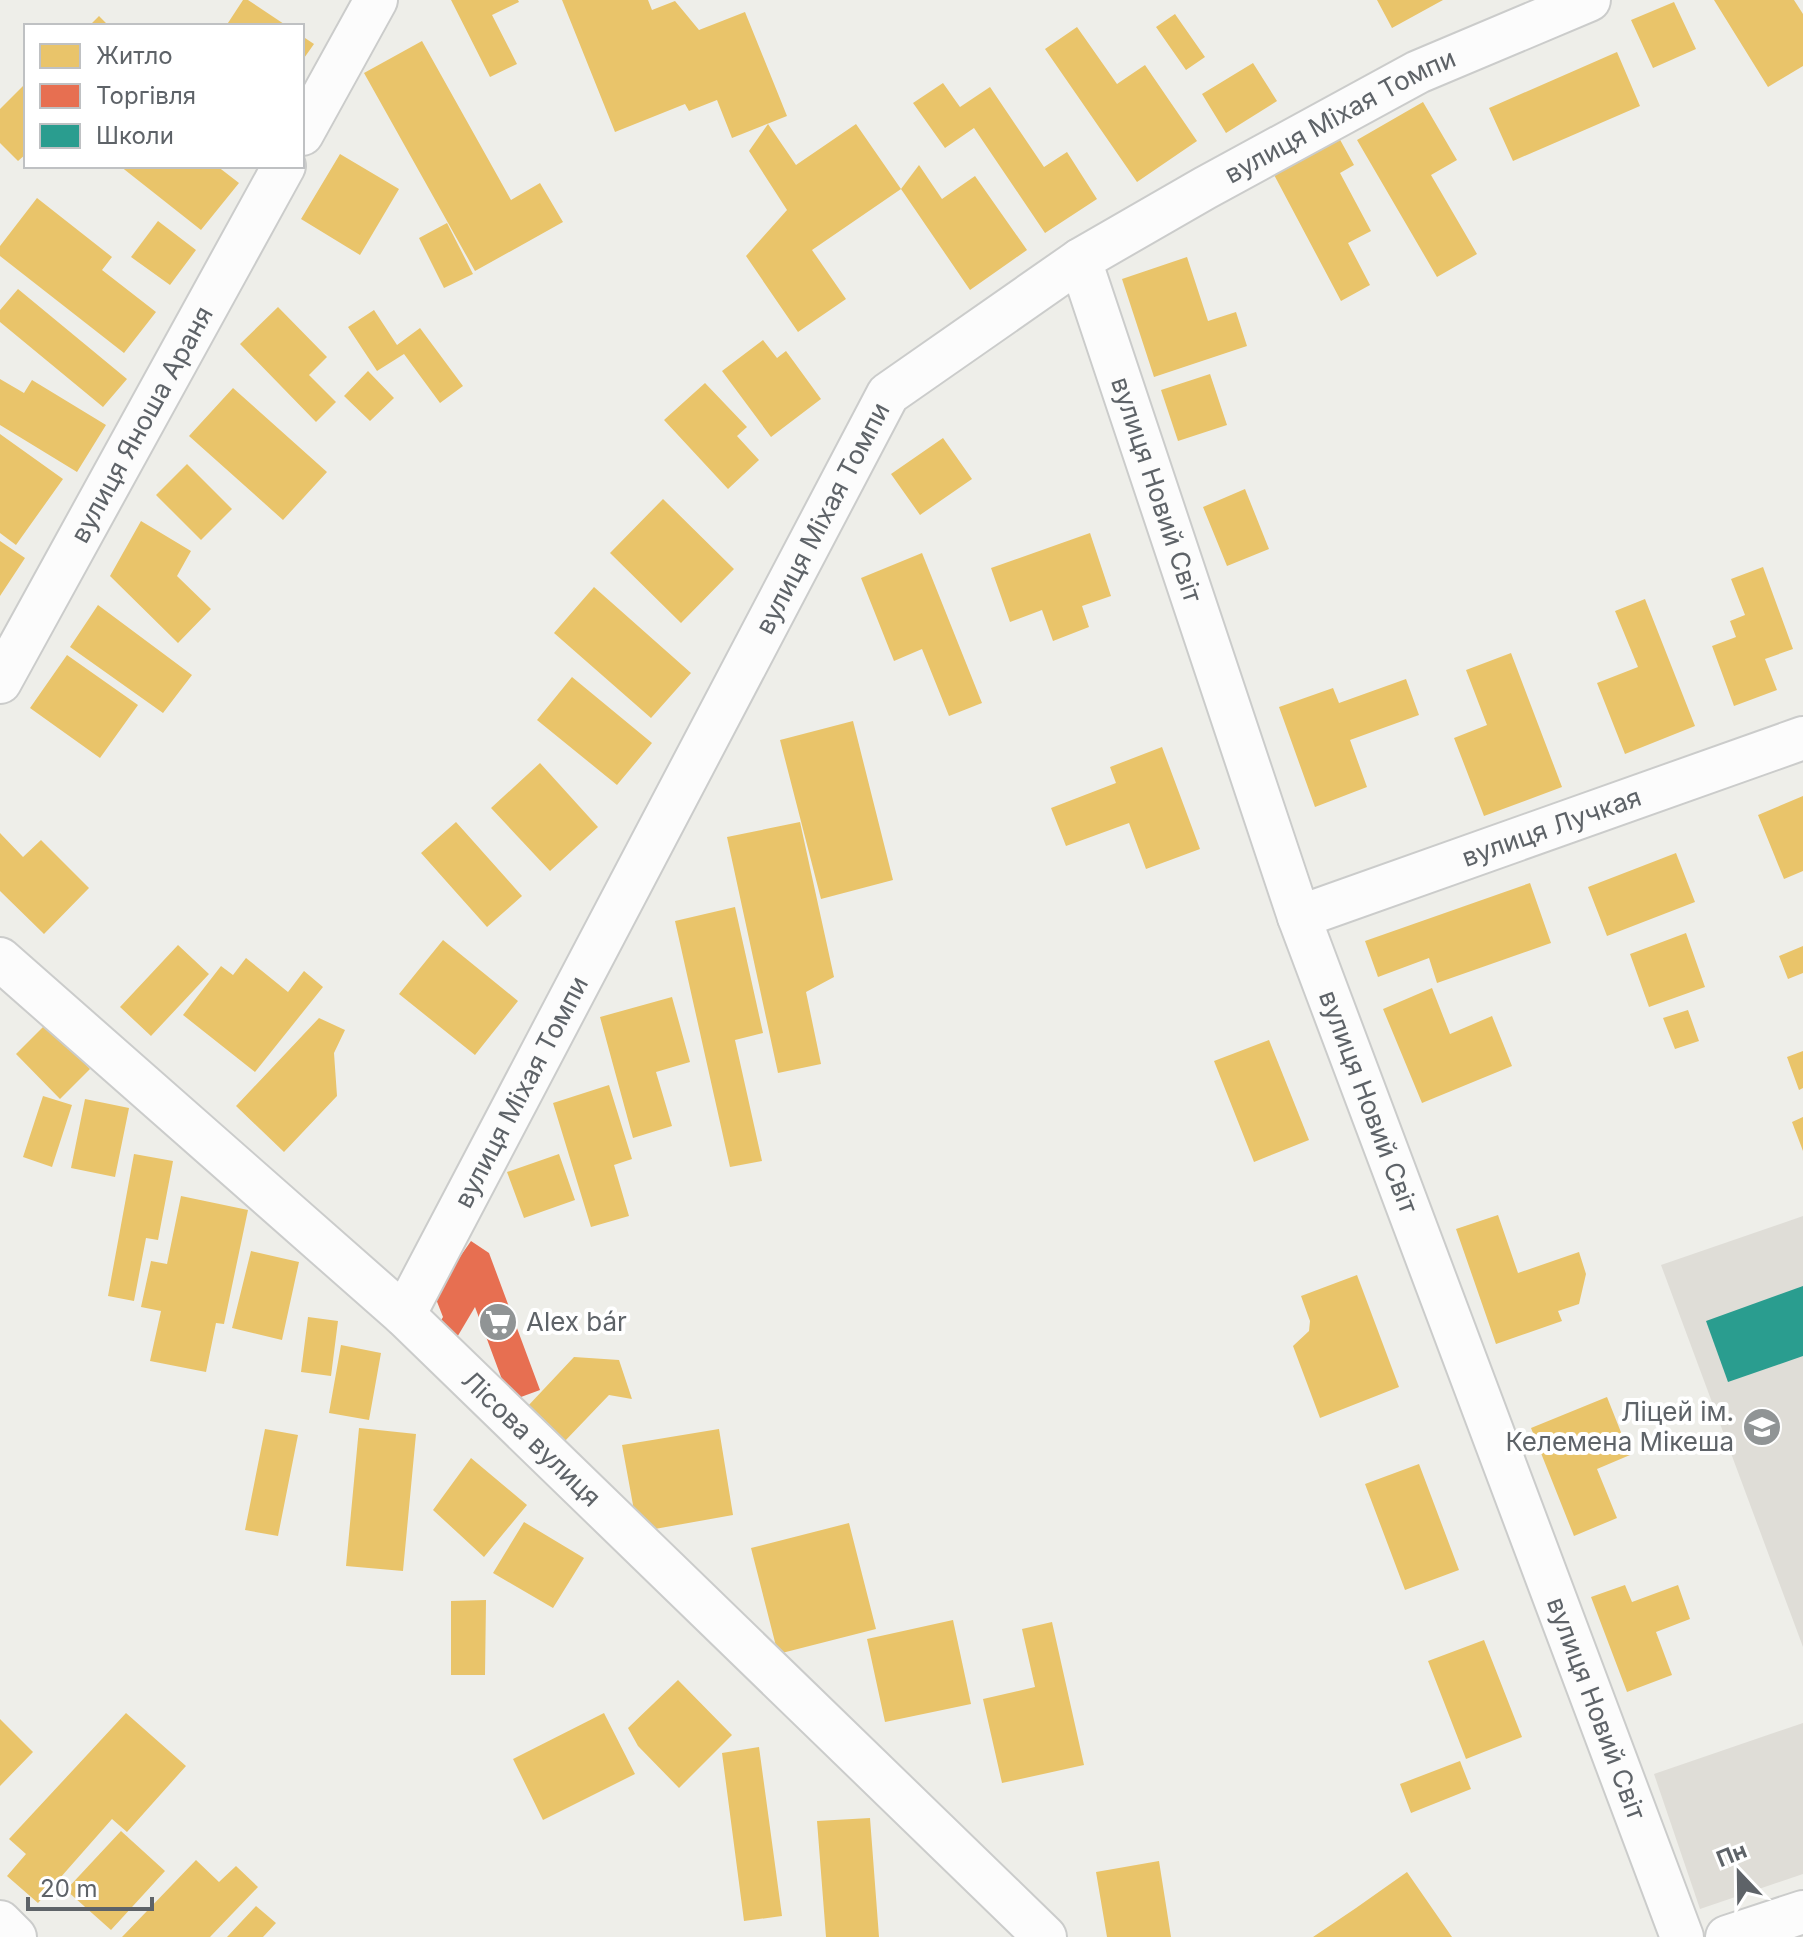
<svg xmlns="http://www.w3.org/2000/svg" width="1803" height="1937" font-family="Inter,sans-serif">
  <rect width="100%" height="100%" fill="#eeeee9"/>
  <path fill="#dfddd7" d="M1803 1216V1647L1661 1265Z
    M1803 1723V1874L1700 1909 1654 1774Z"/>
  <path fill="#e9c46a" d="M243 0H248L287 26H226Z
    M451 0H518L519 2 492 15 517 64 490 77Z
    M562 0H648L652 10 675 1 699 30 745 12 787 116 732 138 717 100 689 111 685 104 615 132Z
    M1377 0H1443L1392 28Z
    M1714 0H1794L1803 14V66L1768 87Z
    M1674 2 1696 49 1653 68 1631 20Z
    M1175 14 1205 57 1186 70 1156 27Z
    M99 16 109 26H89Z
    M1077 27 1117 84 1145 65 1197 141 1137 182 1045 49Z
    M302 36 314 44 302 61Z
    M422 41 511 200 540 183 563 222 475 271 364 73Z
    M1617 52 1640 106 1513 161 1489 108Z
    M1253 63 1277 101 1226 133 1202 94Z
    M26 83V154L18 161 0 143V109Z
    M943 83 960 107 990 87 1044 167 1067 152 1097 199 1045 233 974 128 945 148 913 103Z
    M1423 102 1457 160 1431 175 1477 254 1437 277 1357 140Z
    M768 124 796 165 856 124 901 189 812 250 846 299 798 332 746 256 787 210 749 151Z
    M1338 136 1354 165 1340 173 1371 231 1348 243 1370 285 1341 301 1272 171Z
    M340 154 399 189 360 255 301 219Z
    M919 165 942 199 975 176 1027 250 970 290 901 189Z
    M120 166H217L239 183 201 230Z
    M37 198 112 257 102 270 156 312 124 353 0 256V246Z
    M158 221 196 250 170 285 131 257Z
    M447 223 473 274 444 288 419 238Z
    M1187 257 1208 321 1236 312 1247 346 1154 377 1122 279Z
    M18 289 127 379 103 407 0 322V310Z
    M278 307 327 357 309 375 336 402 316 422 240 344Z
    M374 310 397 345 420 328 463 386 440 403 404 354 377 371 348 327Z
    M763 340 777 358 786 351 821 399 771 437 722 371Z
    M368 371 394 398 370 421 344 396Z
    M1210 374 1227 425 1178 441 1161 390Z
    M0 379 24 393 32 380 106 425 77 472 0 425Z
    M705 383 747 427 737 436 759 460 728 489 664 420Z
    M233 388 327 472 283 520 189 436Z
    M0 434 63 479 16 545 0 533Z
    M943 438 972 479 920 515 891 474Z
    M187 464 232 509 201 540 156 495Z
    M1245 489 1269 549 1227 566 1203 507Z
    M663 499 734 569 681 623 610 553Z
    M141 521 191 551 177 576 211 609 178 643 110 576Z
    M1090 533 1111 596 1082 606 1089 627 1053 641 1042 610 1010 622 991 568Z
    M0 541 25 558 0 596Z
    M922 553 982 703 949 716 922 649 894 661 861 578Z
    M1763 567 1793 649 1765 659 1777 690 1734 706 1712 646 1736 637 1730 621 1745 615 1731 579Z
    M594 587 691 673 651 718 554 633Z
    M1645 599 1695 726 1625 754 1597 683 1638 667 1615 611Z
    M98 605 192 675 163 713 70 647Z
    M1511 653 1562 787 1484 816 1454 738 1487 725 1466 670Z
    M67 655 138 705 100 758 30 708Z
    M572 677 652 743 617 785 537 720Z
    M1406 679 1419 715 1350 740 1367 787 1315 807 1279 707 1333 688 1339 703Z
    M853 721 893 880 821 899 780 740Z
    M1162 747 1200 849 1146 869 1129 823 1066 846 1051 808 1116 783 1110 767Z
    M540 763 598 827 550 871 491 808Z
    M1803 796V871L1784 879 1758 815Z
    M456 822 522 896 487 927 421 853Z
    M800 822 834 977 806 992 821 1064 778 1073 727 837Z
    M0 833 23 857 41 840 89 888 44 934 0 891Z
    M1676 853 1695 902 1607 936 1588 887Z
    M1530 883 1551 943 1437 983 1429 958 1378 977 1365 941Z
    M735 907 763 1033 735 1040 762 1161 730 1167 675 921Z
    M1686 933 1705 987 1649 1007 1630 954Z
    M443 940 518 1001 475 1055 399 994Z
    M178 945 209 974 151 1036 120 1007Z
    M1803 946V973L1788 979 1779 956Z
    M246 958 288 992 304 971 323 987 255 1072 183 1015 221 966 233 975Z
    M1432 988 1450 1034 1492 1016 1512 1066 1422 1103 1383 1009Z
    M672 997 690 1062 656 1072 672 1126 633 1138 600 1017Z
    M1688 1010 1699 1041 1675 1049 1663 1018Z
    M319 1018 345 1030 334 1053 337 1096 284 1152 236 1106Z
    M46 1024 90 1069 60 1099 16 1054Z
    M1269 1040 1309 1140 1254 1162 1214 1061Z
    M1803 1051V1088L1799 1090 1787 1057Z
    M609 1085 632 1159 614 1165 629 1216 591 1227 553 1103Z
    M43 1096 72 1105 52 1167 23 1157Z
    M85 1099 129 1108 115 1177 71 1168Z
    M1803 1117V1151L1792 1122Z
    M134 1154 173 1161 158 1240 146 1238 134 1301 108 1296Z
    M559 1154 575 1200 524 1218 507 1172Z
    M181 1196 248 1210 224 1324 216 1323 206 1372 150 1361 161 1311 141 1307 151 1261 167 1264Z
    M1498 1215 1518 1273 1579 1252 1586 1274 1579 1304 1558 1311 1562 1321 1496 1344 1456 1229Z
    M251 1251 299 1262 282 1340 232 1328Z
    M1357 1275 1399 1387 1320 1418 1293 1346 1309 1331 1310 1321 1301 1296Z
    M308 1317 338 1321 331 1376 301 1372Z
    M341 1345 381 1353 369 1420 329 1413Z
    M574 1357 619 1360 632 1399 609 1395 564 1442 527 1407Z
    M1607 1397 1630 1455 1597 1469 1617 1518 1574 1536 1531 1428Z
    M359 1428 416 1434 403 1571 346 1566Z
    M265 1429 298 1435 278 1536 245 1530Z
    M719 1429 733 1515 638 1532 622 1445Z
    M471 1458 527 1505 484 1557 433 1510Z
    M1419 1464 1459 1570 1405 1590 1365 1484Z
    M524 1522 584 1558 553 1608 493 1573Z
    M849 1523 876 1629 778 1654 751 1548Z
    M1625 1585 1632 1602 1678 1585 1690 1619 1656 1632 1672 1675 1627 1692 1591 1597Z
    M486 1600 485 1675H451V1601Z
    M953 1620 971 1704 885 1722 867 1639Z
    M1052 1622 1084 1765 1002 1783 983 1699 1035 1687 1022 1629Z
    M1484 1640 1522 1737 1466 1759 1428 1661Z
    M678 1680 732 1735 679 1788 638 1746 628 1728Z
    M126 1713 186 1766 127 1832 112 1819 38 1903 7 1876 26 1854 9 1839Z
    M604 1713 635 1774 543 1820 513 1759Z
    M0 1719 33 1752 0 1786Z
    M759 1747 782 1916 744 1921 722 1753Z
    M1460 1761 1471 1789 1411 1813 1400 1784Z
    M870 1818 879 1937H826L817 1821Z
    M121 1831 165 1871 111 1930 66 1890Z
    M196 1860 219 1882 236 1866 258 1887 210 1937H122Z
    M1159 1861 1171 1937H1107L1096 1872Z
    M1407 1872 1452 1937H1313L1356 1908Z
    M256 1906 276 1923 263 1937H227Z"/>
  <path fill="#e76f51" d="M471 1241 489 1253 540 1390 510 1401 475 1307 456 1339 437 1327 443 1317 434 1294Z"/>
  <path fill="#2a9d8f" d="M1803 1286V1356L1728 1382 1706 1321Z"/>
  <g fill="none" stroke-linecap="round" stroke-linejoin="round">
    <defs>
      <g id="minor">
        <path d="M302 134 376 0"/>
        <path id="s1" d="M1080 260 1299 917 1682 1937"/>
        <path id="s2" d="M0 682 284 166"/>
        <path id="s3" d="M1299 917 1803 738"/>
        <path id="s4" d="M0 959 404 1315 1045 1937"/>
        <path id="s5" d="M404 1315 888 394 1080 260 1205 188 1418 72 1589 0"/>
        <path d="M0 1922 15 1937"/>
        <path d="M1727 1937 1803 1912"/>
      </g>
    </defs>
    <use href="#minor" stroke="#cbcccb" stroke-width="46"/>
    <use href="#minor" stroke="#fcfcfc" stroke-width="42"/>
  </g>
  <defs>
    <symbol id="supermarket-disc" viewBox="-11 -11 22 22"><circle r="9.5" fill="#909495" stroke="#fff"/><path d="M-6-5.5h2.5l.6 2H6L4.5 2H-2.5L-4.4-4H-6ZM-1.5 3.2a1.3 1.3 0 1 0 .1 0ZM3 3.2a1.3 1.3 0 1 0 .1 0Z" fill="#fff"/></symbol>
    <symbol id="school-disc" viewBox="-11 -11 22 22"><circle r="9.5" fill="#909495" stroke="#fff"/><path d="M0-5L7-2L0 1L-7-2ZM-4 1L0 2.5L4 1V4Q0 6-4 4Z" fill="#fff"/></symbol>
  </defs>
  <g fill-rule="evenodd">
    <use href="#supermarket-disc" x="476" y="1300" width="44" height="44"/>
    <use href="#school-disc" x="1740" y="1405" width="44" height="44"/>
  </g>
  <g text-anchor="middle" stroke-width="8" stroke-linejoin="round" paint-order="stroke">
    <g font-size="26" fill="#5e6368" stroke="#fff">
      <text dy="9" stroke="none"><textPath href="#s5" startOffset="1572">вулиця Міхая Томпи</textPath></text>
      <text dy="9" stroke="none"><textPath href="#s2" startOffset="294">вулиця Яноша Араня</textPath></text>
      <text dy="9" stroke="none"><textPath href="#s1" startOffset="242">вулиця Новий Світ</textPath></text>
      <text dy="9" stroke="none"><textPath href="#s5" startOffset="900">вулиця Міхая Томпи</textPath></text>
      <text dy="9" stroke="none"><textPath href="#s3" startOffset="268">вулиця Лучкая</textPath></text>
      <text dy="9" stroke="none"><textPath href="#s5" startOffset="252">вулиця Міхая Томпи</textPath></text>
      <text dy="9" stroke="none"><textPath href="#s1" startOffset="890">вулиця Новий Світ</textPath></text>
      <text dy="9" stroke="none"><textPath href="#s4" startOffset="716">Лісова вулиця</textPath></text>
      <text dy="9" stroke="none"><textPath href="#s1" startOffset="1538">вулиця Новий Світ</textPath></text>
    </g>
    <g font-size="26" fill="#5e6368" stroke="#fff" text-anchor="start">
      <text x="526" y="1331">Alex bár</text>
      <text x="1734" y="1421" text-anchor="end">Ліцей ім.<tspan x="1734" dy="30">Келемена Мікеша</tspan></text>
    </g>
  </g>
  <rect x="24" y="24" width="280" height="144" fill="#ffffff" stroke="#bfc1c3" stroke-width="2"/>
  <rect x="40" y="44" width="40" height="24" fill="#e9c46a" stroke="#bfc1c3" stroke-width="2"/>
  <text x="96" y="64" font-size="24" fill="#5e6368">Житло</text>
  <rect x="40" y="84" width="40" height="24" fill="#e76f51" stroke="#bfc1c3" stroke-width="2"/>
  <text x="96" y="104" font-size="24" fill="#5e6368">Торгівля</text>
  <rect x="40" y="124" width="40" height="24" fill="#2a9d8f" stroke="#bfc1c3" stroke-width="2"/>
  <text x="96" y="144" font-size="24" fill="#5e6368">Школи</text>
  <g transform="translate(1739 1873) rotate(338)" stroke="#ffffff" stroke-width="6" paint-order="stroke">
  <path d="M0-6L14 30L0 20L-14 30Z" fill="#5e6368"/>
  <text y="-12" font-size="22" font-weight="bold" text-anchor="middle" fill="#5e6368">Пн</text>
  </g>
  <path d="M28 1897v12h124v-12" fill="none" stroke="#5e6368" stroke-width="4"/>
  <text x="40" y="1897" font-size="24" fill="#5e6368" stroke="#ffffff" stroke-width="6" paint-order="stroke">20 m</text>
</svg>
